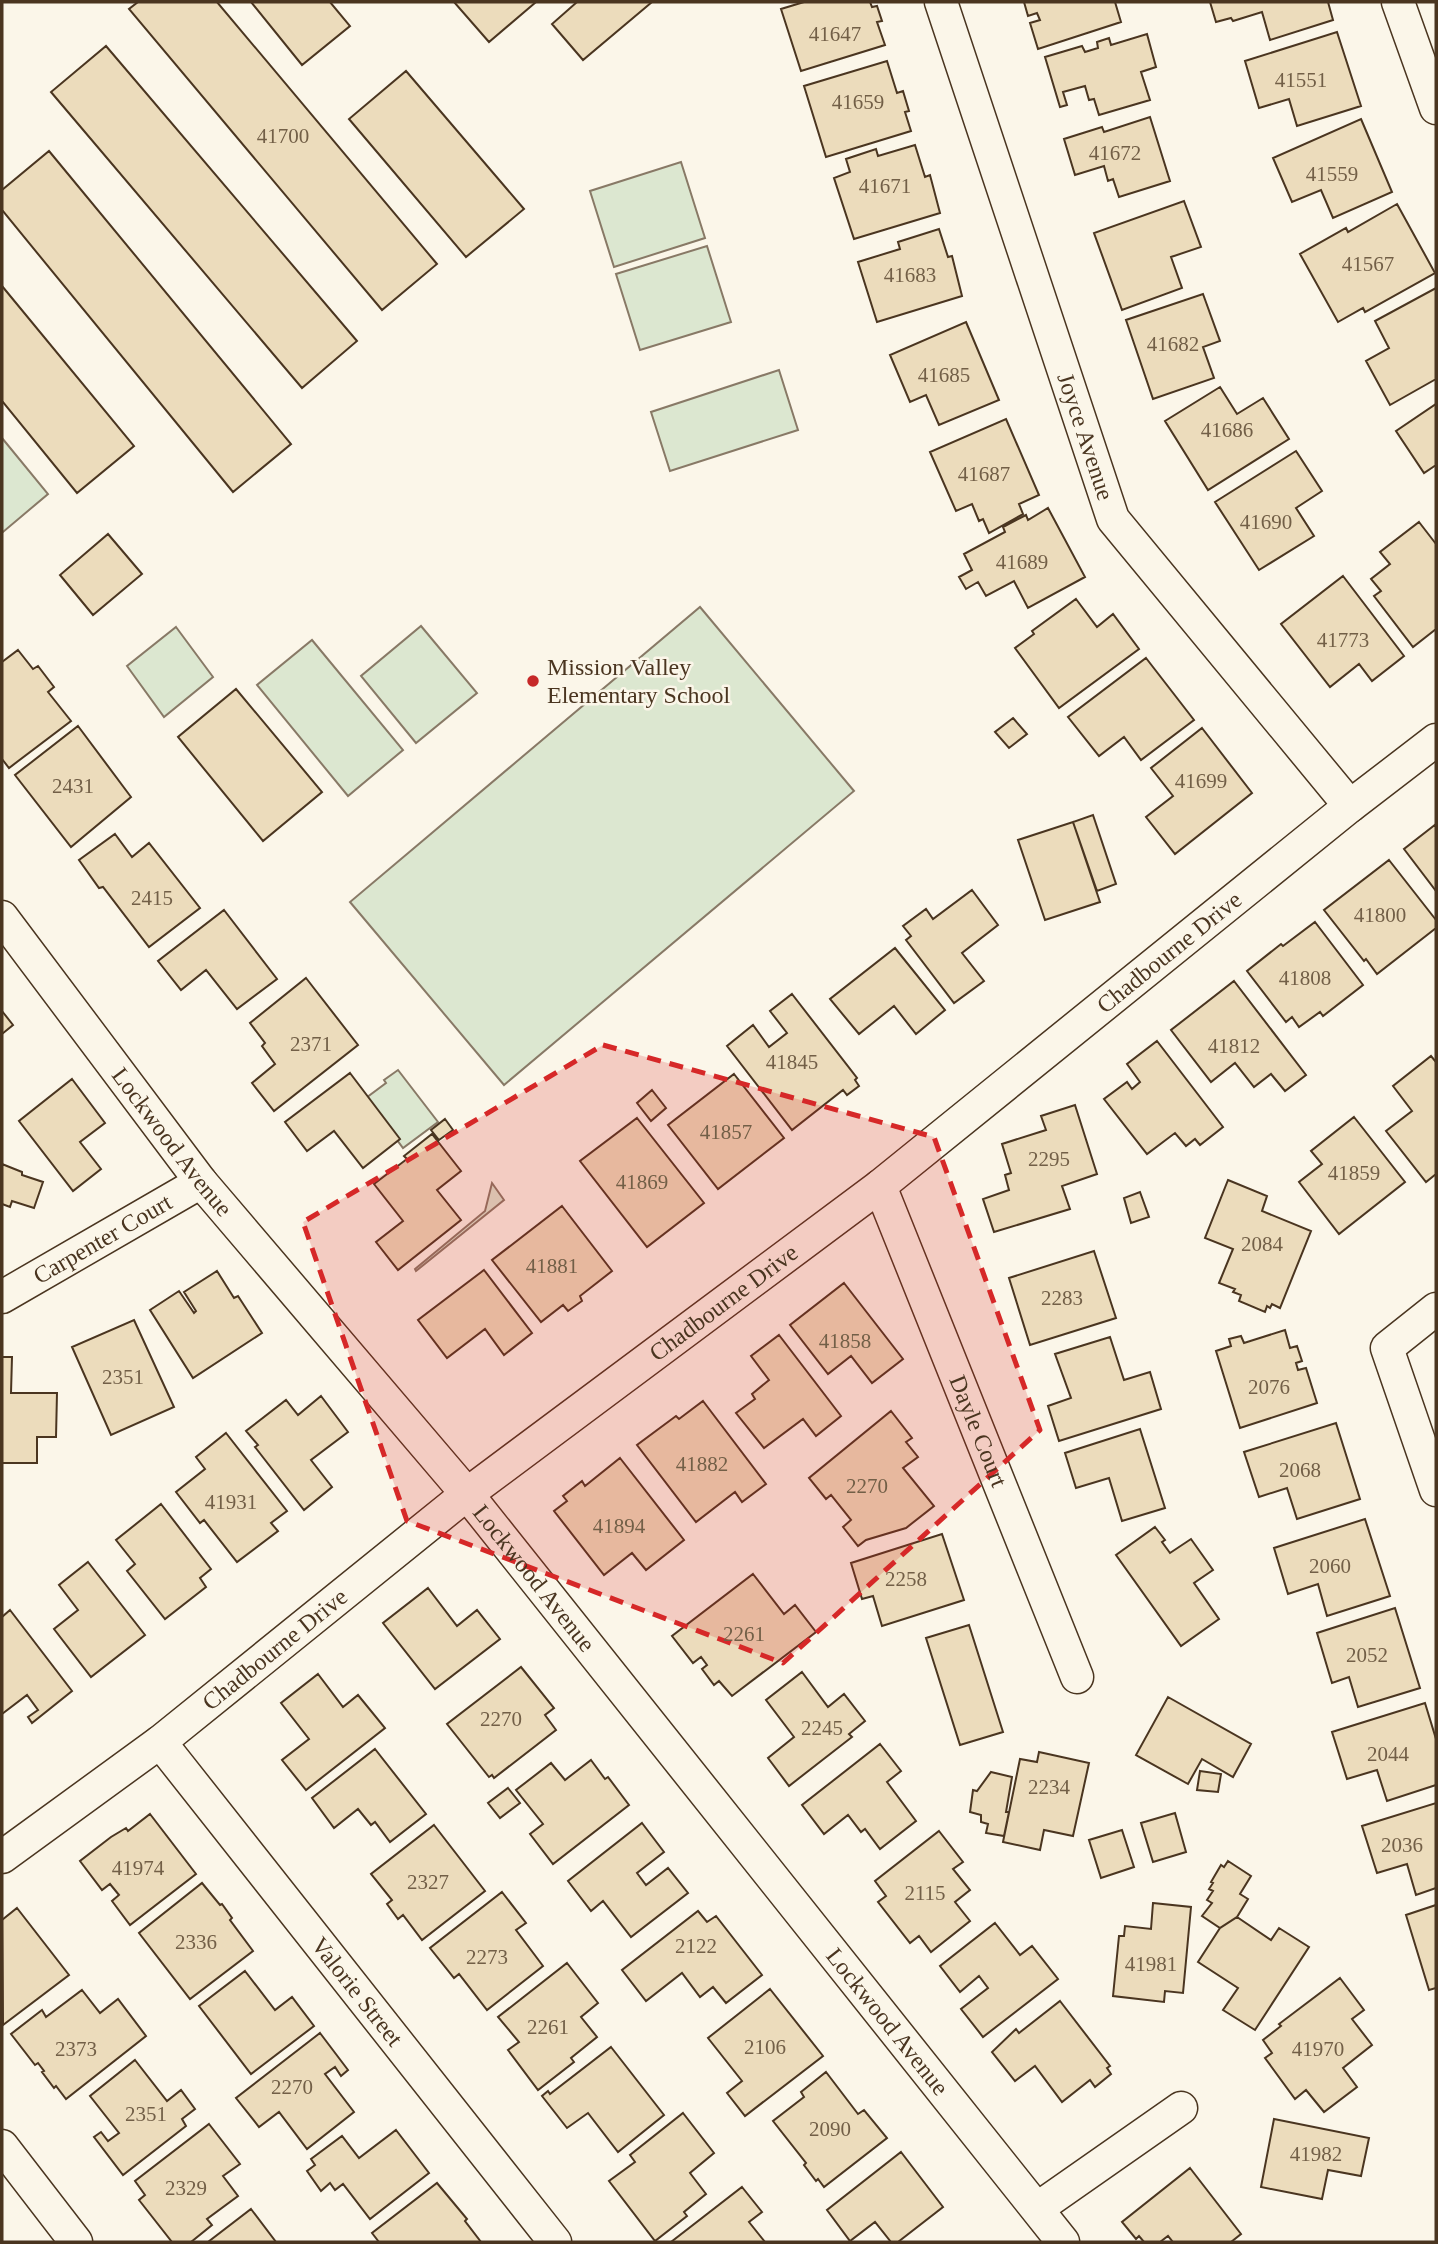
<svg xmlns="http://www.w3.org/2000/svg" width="1438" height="2244" font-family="'Times New Roman',serif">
  <rect width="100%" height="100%" fill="#fbf6e9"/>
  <path fill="#dce7d0" stroke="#887966" stroke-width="2" d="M681 162 705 238 614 267 590 191Z
    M707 246 731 322 640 350 616 274Z
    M779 370 798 430 670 471 651 412Z
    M2 438 48 494 3 532 2 531Z
    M700 607 854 791 504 1085 350 902Z
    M421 626 477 693 416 743 361 676Z
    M176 627 213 677 164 717 127 666Z
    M312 640 403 750 348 796 257 685Z
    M398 1070 438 1122 403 1148 366 1098 386 1083 384 1080Z
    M492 1183 504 1200 416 1271 415 1269 485 1211Z"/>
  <path fill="#ecdcbc" stroke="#4a3520" stroke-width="2" d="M138 2H217L437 264 382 310 129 9Z
    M251 2H330L350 26 302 65Z
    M454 2H536L489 42Z
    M577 2H652L583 60 552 24Z
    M804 2H870L872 7 877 6 882 21 877 22 885 45 801 71 781 9Z
    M1024 2H1115L1121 22 1038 49 1030 23 1040 20 1037 13 1028 16Z
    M1210 2H1328L1333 20 1270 40 1262 12 1233 21 1231 18 1216 22Z
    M1337 32 1361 106 1297 126 1289 99 1259 108 1245 61Z
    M1147 34 1156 67 1141 72 1150 100 1099 115 1094 99 1089 100 1085 86 1063 92 1067 105 1060 107 1045 57 1082 46 1085 52 1098 48 1097 42 1109 38 1111 45Z
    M106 46 357 341 302 388 51 92Z
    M887 61 897 93 903 91 909 111 905 112 911 131 826 157 804 86Z
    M406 71 524 209 466 257 349 119Z
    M1150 117 1170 181 1119 197 1113 179 1108 181 1104 166 1075 175 1064 139 1102 127 1104 132Z
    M1361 119 1392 192 1333 218 1321 190 1292 202 1273 158Z
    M915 145 925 177 930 175 940 213 854 239 834 178 850 172 846 159 876 149 878 156Z
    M49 151 291 444 233 492 2 210V190Z
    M1184 201 1201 247 1171 257 1182 288 1122 310 1094 233Z
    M1397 204 1435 273 1365 312 1363 308 1338 322 1300 254 1346 228 1348 232Z
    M939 229 948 257 952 256 962 296 877 322 858 262 900 249 898 242Z
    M2 286 134 446 77 493 2 401Z
    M1436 288V379L1390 405 1366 361 1389 348 1375 321Z
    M1203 294 1220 341 1203 347 1214 378 1153 399 1126 320Z
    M966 322 999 400 939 425 926 395 910 402 890 355Z
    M1220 387 1237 414 1263 398 1289 439 1208 490 1165 421Z
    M1436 404V465L1424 473 1396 431Z
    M1006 419 1039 495 1019 504 1023 514 989 533 983 519 979 521 972 504 956 511 930 452Z
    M1296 451 1322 491 1296 508 1314 536 1259 570 1215 502Z
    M1048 508 1085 577 1028 608 1014 581 986 596 978 582 966 589 959 577 972 570 964 554 1005 532 1003 527 1026 515 1028 520Z
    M1419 522 1436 544V629L1413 647 1374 596 1381 591 1371 579 1390 564 1380 552Z
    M108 534 142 574 93 615 60 575Z
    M1343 576 1404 656 1372 681 1359 664 1330 687 1281 624Z
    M1076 599 1097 627 1113 614 1139 649 1059 708 1015 648 1034 634 1032 631Z
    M18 650 33 669 38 666 54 687 48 692 71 721 9 768 2 759V662Z
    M1146 658 1194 720 1141 760 1124 737 1099 756 1068 717Z
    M236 689 322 792 263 841 178 737Z
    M1013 718 1027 734 1009 748 995 732Z
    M78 726 131 797 71 847 15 775Z
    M1202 728 1252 793 1175 854 1146 817 1173 796 1151 768Z
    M1093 815 1116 884 1097 891 1073 822Z
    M1073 822 1100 902 1045 920 1018 840Z
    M1436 824V891L1404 849Z
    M115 834 132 857 149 843 200 908 149 947 103 887 99 888 79 860Z
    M1389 860 1436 920V928L1377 974 1366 959 1364 961 1324 910Z
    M972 890 998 925 962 953 984 981 954 1003 906 940 911 936 903 926 926 909 933 919Z
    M224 910 277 979 237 1009 206 970 181 990 158 961Z
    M1315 922 1363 985 1323 1016 1320 1012 1299 1027 1292 1017 1286 1022 1247 971 1281 944 1283 946Z
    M895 948 945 1010 916 1034 894 1006 859 1034 830 999Z
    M306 978 358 1045 274 1111 252 1083 275 1064 262 1046 265 1043 250 1023Z
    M1234 981 1306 1075 1285 1091 1271 1074 1254 1087 1235 1063 1211 1082 1171 1030Z
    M792 994 857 1078 855 1080 859 1086 847 1095 843 1090 792 1130 727 1046 753 1025 769 1047 787 1033 770 1011Z
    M2 1011 13 1025 2 1034Z
    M1157 1041 1223 1127 1200 1145 1195 1139 1186 1146 1175 1133 1147 1154 1104 1099 1127 1082 1132 1089 1140 1082 1127 1064Z
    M1431 1056 1436 1062V1174L1426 1182 1386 1131 1412 1111 1393 1086Z
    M350 1073 400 1139 363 1168 334 1131 307 1151 285 1122Z
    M734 1074 784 1138 718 1189 668 1125Z
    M72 1079 105 1123 80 1142 101 1169 73 1191 19 1121Z
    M652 1090 666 1108 651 1121 637 1103Z
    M1075 1105 1097 1174 1062 1186 1070 1209 994 1232 983 1199 1009 1190 1005 1175 1011 1173 1002 1144 1046 1130 1041 1116Z
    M1354 1117 1405 1182 1339 1234 1299 1182 1322 1164 1311 1151Z
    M637 1118 704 1203 647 1247 580 1161Z
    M445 1119 453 1130 439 1140 431 1130Z
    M432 1134 461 1171 437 1190 461 1220 398 1270 376 1242 403 1221 374 1184 407 1159 404 1156Z
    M2 1164 22 1172V1175L43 1182 34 1208 12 1201 10 1207 2 1204Z
    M1228 1180 1267 1196 1262 1211 1311 1231 1280 1308 1272 1304 1270 1308 1267 1306 1265 1312 1239 1301 1241 1295 1233 1292 1235 1289 1219 1283 1233 1249 1205 1238Z
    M1140 1192 1149 1217 1131 1223 1124 1198Z
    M562 1206 612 1271 580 1296 582 1301 568 1311 563 1305 541 1322 492 1260Z
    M1094 1251 1116 1318 1030 1345 1009 1278Z
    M484 1270 532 1333 504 1355 485 1329 447 1358 418 1320Z
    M217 1271 234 1298 238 1296 262 1333 193 1378 150 1310 179 1291 194 1313 196 1311 184 1292Z
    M844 1283 903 1359 872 1383 851 1356 828 1374 790 1325Z
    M134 1320 174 1407 111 1435 72 1347Z
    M1285 1330 1290 1348 1297 1346 1302 1361 1296 1363 1298 1370 1306 1368 1317 1403 1240 1428 1216 1351 1231 1346 1229 1339 1241 1336 1244 1343Z
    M779 1335 841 1416 816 1436 803 1419 764 1448 736 1413 755 1399 752 1394 769 1380 751 1356Z
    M1110 1337 1124 1380 1150 1372 1161 1409 1059 1441 1048 1406 1071 1398 1055 1354Z
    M2 1357H12L11 1393H57L56 1437H37V1463H2Z
    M321 1396 348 1432 311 1460 332 1487 304 1510 255 1447 258 1445 246 1431 286 1400 298 1415Z
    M703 1401 766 1484 742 1502 735 1492 696 1522 637 1445 676 1416 679 1419Z
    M891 1411 912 1438 906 1442 918 1457 903 1468 934 1506 906 1528 866 1540 858 1546 843 1527 851 1520 831 1495 826 1499 809 1478Z
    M1336 1423 1360 1499 1297 1519 1287 1488 1259 1497 1244 1452Z
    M1140 1429 1165 1508 1122 1521 1109 1478 1076 1488 1065 1453Z
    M226 1433 287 1511 271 1523 278 1531 237 1562 204 1520 200 1523 176 1492 205 1469 196 1457Z
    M620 1458 684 1540 646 1570 632 1553 604 1575 554 1511 567 1501 563 1496 582 1481 585 1486Z
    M161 1504 211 1569 200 1578 206 1587 165 1619 127 1571 135 1564 116 1540Z
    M1365 1519 1390 1596 1327 1616 1318 1584 1288 1594 1274 1548Z
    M1155 1527 1165 1540 1162 1542 1170 1553 1191 1539 1213 1570 1194 1583 1219 1619 1181 1646 1116 1555Z
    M942 1534 964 1600 882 1626 873 1596 862 1599 851 1563Z
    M88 1562 145 1635 91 1677 54 1629 78 1610 59 1585Z
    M753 1574 784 1614 795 1605 816 1632 732 1696 719 1681 714 1685 702 1669 707 1665 701 1657 693 1663 672 1636Z
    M428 1588 457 1626 477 1610 500 1639 435 1689 383 1623Z
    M1395 1608 1420 1688 1358 1707 1349 1677 1332 1683 1317 1633Z
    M10 1610 72 1691 32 1723 28 1717 38 1710 27 1695 2 1714V1617Z
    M969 1625 1003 1732 960 1745 926 1638Z
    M521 1667 554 1708 545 1715 556 1730 494 1778 492 1775 489 1777 447 1724Z
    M802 1672 828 1707 844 1694 865 1721 849 1734 852 1737 789 1786 768 1758 794 1737 766 1700Z
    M318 1674 343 1707 358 1695 385 1728 306 1790 282 1760 309 1739 281 1703Z
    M1168 1697 1251 1744 1233 1777 1202 1759 1188 1784 1136 1755Z
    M1425 1703 1436 1739V1785L1387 1801 1377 1770 1347 1779 1332 1732Z
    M880 1744 901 1771 887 1782 916 1821 880 1849 865 1829 861 1832 848 1815 824 1834 802 1805Z
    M375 1749 426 1814 390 1842 375 1822 371 1825 358 1809 334 1828 312 1798Z
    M1039 1752 1089 1763 1073 1836 1044 1830 1040 1850 1003 1842 1020 1759 1037 1762Z
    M591 1760 605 1779 608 1777 629 1805 553 1864 530 1834 543 1824 516 1790 551 1763 565 1780Z
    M1200 1771 1221 1774 1218 1792 1197 1790Z
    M991 1772 1012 1777 1006 1812H1009L1004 1836 986 1833 988 1824 981 1822V1815L970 1812 973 1790 977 1791Z
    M508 1788 520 1803 500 1818 488 1803Z
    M1436 1803V1888L1416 1895 1407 1864 1377 1873 1362 1826Z
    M1175 1813 1186 1852 1153 1862 1141 1823Z
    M150 1814 196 1874 130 1925 112 1901 119 1895 110 1884 102 1890 80 1861 111 1837 126 1828 128 1831Z
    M642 1823 664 1852 637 1873 646 1885 668 1868 688 1893 631 1937 603 1901 591 1911 568 1881Z
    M434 1825 485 1891 422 1940 403 1915 398 1919 387 1904 392 1900 371 1874Z
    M1122 1830 1134 1867 1101 1878 1089 1840Z
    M939 1831 963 1862 953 1869 970 1890 955 1902 970 1921 931 1952 919 1936 910 1943 878 1902 886 1896 875 1881Z
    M1228 1861 1251 1876 1240 1894 1248 1899 1237 1917 1220 1928 1202 1916 1212 1903 1207 1900 1213 1891 1209 1889 1213 1883 1211 1882 1221 1865 1224 1867Z
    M202 1883 220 1905 222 1904 232 1918 230 1920 253 1951 190 1999 139 1933Z
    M502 1892 526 1923 516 1930 543 1966 487 2010 459 1974 454 1978 430 1948Z
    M1153 1903 1191 1907 1183 1993 1165 1991 1164 2002 1113 1996 1119 1936H1124L1125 1926 1151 1929Z
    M1436 1905V1988L1429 1990 1406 1915Z
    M17 1908 69 1975 3 2025 2 1920Z
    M698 1911 707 1922 716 1916 762 1975 726 2003 713 1987 700 1997 682 1973 646 2001 622 1970Z
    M1237 1917 1271 1940 1279 1928 1309 1947 1255 2030 1223 2010 1238 1988 1198 1962 1220 1928Z
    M995 1923 1020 1955 1032 1946 1058 1979 983 2037 961 2009 988 1988 979 1976 960 1992 940 1966Z
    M567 1963 598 2003 581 2017 597 2037 571 2058 574 2062 538 2090 508 2050 519 2042 498 2017Z
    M245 1971 275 2010 292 1997 314 2026 251 2074 199 2006Z
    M1340 1978 1364 2010 1352 2019 1372 2045 1343 2068 1357 2087 1324 2112 1306 2090 1295 2099 1265 2058 1272 2053 1263 2040 1281 2026 1279 2024Z
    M770 1989 823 2056 745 2116 727 2093 742 2081 708 2038Z
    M82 1990 100 2013 118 1999 146 2036 66 2099 56 2086 54 2088 42 2072 44 2071 38 2063 35 2065 11 2034 42 2010 46 2017Z
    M1060 2001 1110 2066 1107 2068 1111 2074 1095 2087 1090 2080 1062 2102 1035 2066 1015 2081 992 2052 1016 2029 1019 2033Z
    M320 2033 348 2070 341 2076 335 2067 325 2074 354 2112 307 2149 279 2112 259 2127 236 2098Z
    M611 2047 664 2115 618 2152 588 2113 567 2128 542 2096 548 2091 550 2094Z
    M135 2060 167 2101 181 2090 195 2109 182 2119 186 2126 123 2175 94 2137 101 2132 108 2141 119 2133 90 2096Z
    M826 2072 858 2114 864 2110 887 2138 824 2187 818 2179 816 2181 804 2165 806 2163 773 2121 804 2097 801 2092Z
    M683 2113 714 2153 690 2173 706 2194 684 2212 687 2216 655 2241 609 2181 635 2162 630 2155Z
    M1274 2119 1369 2138 1361 2176 1328 2170 1322 2199 1261 2187Z
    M209 2124 240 2164 223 2176 238 2196 207 2219 212 2225 191 2242H172L139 2200 145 2195 135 2181Z
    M396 2130 429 2173 370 2219 343 2184 335 2190 330 2183 321 2191 307 2171 315 2165 311 2159 342 2136 359 2158Z
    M901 2152 943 2207 898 2242H891L875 2222 850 2241 827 2210Z
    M1190 2168 1241 2234 1231 2242H1170L1172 2241 1168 2236 1160 2242H1144L1139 2236 1136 2239 1122 2222Z
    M437 2183 467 2219 465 2221 481 2242H379L372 2233Z
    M742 2187 762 2212 749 2222 765 2242H671Z
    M251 2209 276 2242H208Z"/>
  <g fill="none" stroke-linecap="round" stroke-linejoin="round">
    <defs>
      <g id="street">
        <path id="s1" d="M941 2 1113 519 1350 806"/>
        <path d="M1398 2 1436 108"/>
        <path id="s2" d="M2 917 201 1182 467 1494 1063 2242"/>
        <path id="s3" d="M880 1186 1077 1677"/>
        <path id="s4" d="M2 1297 201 1182"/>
        <path d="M1436 1309 1387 1348 1436 1490"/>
        <path id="s5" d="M160 1742 555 2242"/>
        <path id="s6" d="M2 1857 160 1742 467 1494 880 1186 1350 806 1436 740"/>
        <path d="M2 2146 76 2242"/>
        <path d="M1038 2208 1181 2108"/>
      </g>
    </defs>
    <use href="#street" stroke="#4a3520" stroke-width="35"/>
    <use href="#street" stroke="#fbf6e9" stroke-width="32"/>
  </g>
  <path fill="#d62828" fill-opacity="0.2" stroke="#d62828" stroke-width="5" stroke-dasharray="14 9" stroke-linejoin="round" d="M603 1045 934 1137 1040 1430 783 1663 407 1521 303 1222Z"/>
  <circle fill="#c62828" stroke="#fbf6e9" stroke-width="2.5" cx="533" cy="681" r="7"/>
  <g text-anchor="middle" stroke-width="5" stroke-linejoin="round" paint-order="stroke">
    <g font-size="21" fill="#725f47">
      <text x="835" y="41">41647</text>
      <text x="1301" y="87">41551</text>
      <text x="858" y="109">41659</text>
      <text x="283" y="143">41700</text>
      <text x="1115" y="160">41672</text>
      <text x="1332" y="181">41559</text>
      <text x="885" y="193">41671</text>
      <text x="1368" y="271">41567</text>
      <text x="910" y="282">41683</text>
      <text x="1173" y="351">41682</text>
      <text x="944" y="382">41685</text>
      <text x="1227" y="437">41686</text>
      <text x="984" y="481">41687</text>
      <text x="1266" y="529">41690</text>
      <text x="1022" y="569">41689</text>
      <text x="1343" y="647">41773</text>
      <text x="1201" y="788">41699</text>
      <text x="73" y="793">2431</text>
      <text x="152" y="905">2415</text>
      <text x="1380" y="922">41800</text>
      <text x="1305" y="985">41808</text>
      <text x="311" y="1051">2371</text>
      <text x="1234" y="1053">41812</text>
      <text x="792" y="1069">41845</text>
      <text x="726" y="1139">41857</text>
      <text x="1049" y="1166">2295</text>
      <text x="1354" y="1180">41859</text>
      <text x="642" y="1189">41869</text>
      <text x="1262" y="1251">2084</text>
      <text x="552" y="1273">41881</text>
      <text x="1062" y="1305">2283</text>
      <text x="845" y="1348">41858</text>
      <text x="123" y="1384">2351</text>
      <text x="1269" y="1394">2076</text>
      <text x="702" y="1471">41882</text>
      <text x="1300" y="1477">2068</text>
      <text x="867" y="1493">2270</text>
      <text x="231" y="1509">41931</text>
      <text x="619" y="1533">41894</text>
      <text x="1330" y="1573">2060</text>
      <text x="906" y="1586">2258</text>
      <text x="744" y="1641">2261</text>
      <text x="1367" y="1662">2052</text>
      <text x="501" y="1726">2270</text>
      <text x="822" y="1735">2245</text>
      <text x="1388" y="1761">2044</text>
      <text x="1049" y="1794">2234</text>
      <text x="1402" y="1852">2036</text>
      <text x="138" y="1875">41974</text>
      <text x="428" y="1889">2327</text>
      <text x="925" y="1900">2115</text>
      <text x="196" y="1949">2336</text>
      <text x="696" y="1953">2122</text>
      <text x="487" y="1964">2273</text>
      <text x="1151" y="1971">41981</text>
      <text x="548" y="2034">2261</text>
      <text x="765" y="2054">2106</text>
      <text x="76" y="2056">2373</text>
      <text x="1318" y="2056">41970</text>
      <text x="292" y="2094">2270</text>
      <text x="146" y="2121">2351</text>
      <text x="830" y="2136">2090</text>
      <text x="1316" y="2161">41982</text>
      <text x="186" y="2195">2329</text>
    </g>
    <g font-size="24" fill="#4a3520" stroke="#fbf6e9">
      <text dy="8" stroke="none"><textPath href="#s1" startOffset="458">Joyce Avenue</textPath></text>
      <text dy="8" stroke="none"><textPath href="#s6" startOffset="1477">Chadbourne Drive</textPath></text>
      <text dy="8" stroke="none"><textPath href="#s2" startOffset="282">Lockwood Avenue</textPath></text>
      <text dy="8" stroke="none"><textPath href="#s4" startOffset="116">Carpenter Court</textPath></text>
      <text dy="8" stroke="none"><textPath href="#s6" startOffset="910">Chadbourne Drive</textPath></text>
      <text dy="8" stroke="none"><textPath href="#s3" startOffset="264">Dayle Court</textPath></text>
      <text dy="8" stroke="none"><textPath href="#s2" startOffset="849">Lockwood Avenue</textPath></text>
      <text dy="8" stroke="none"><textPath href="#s6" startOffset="343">Chadbourne Drive</textPath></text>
      <text dy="8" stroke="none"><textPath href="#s5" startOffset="318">Valorie Street</textPath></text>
      <text dy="8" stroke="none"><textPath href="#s2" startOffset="1416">Lockwood Avenue</textPath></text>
    </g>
    <g font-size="24" fill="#4a3520" stroke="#fbf6e9" text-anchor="start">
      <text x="547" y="675">Mission Valley<tspan x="547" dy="28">Elementary School</tspan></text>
    </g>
  </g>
  <rect width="1438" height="2244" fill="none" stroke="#4a3520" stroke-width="7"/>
</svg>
